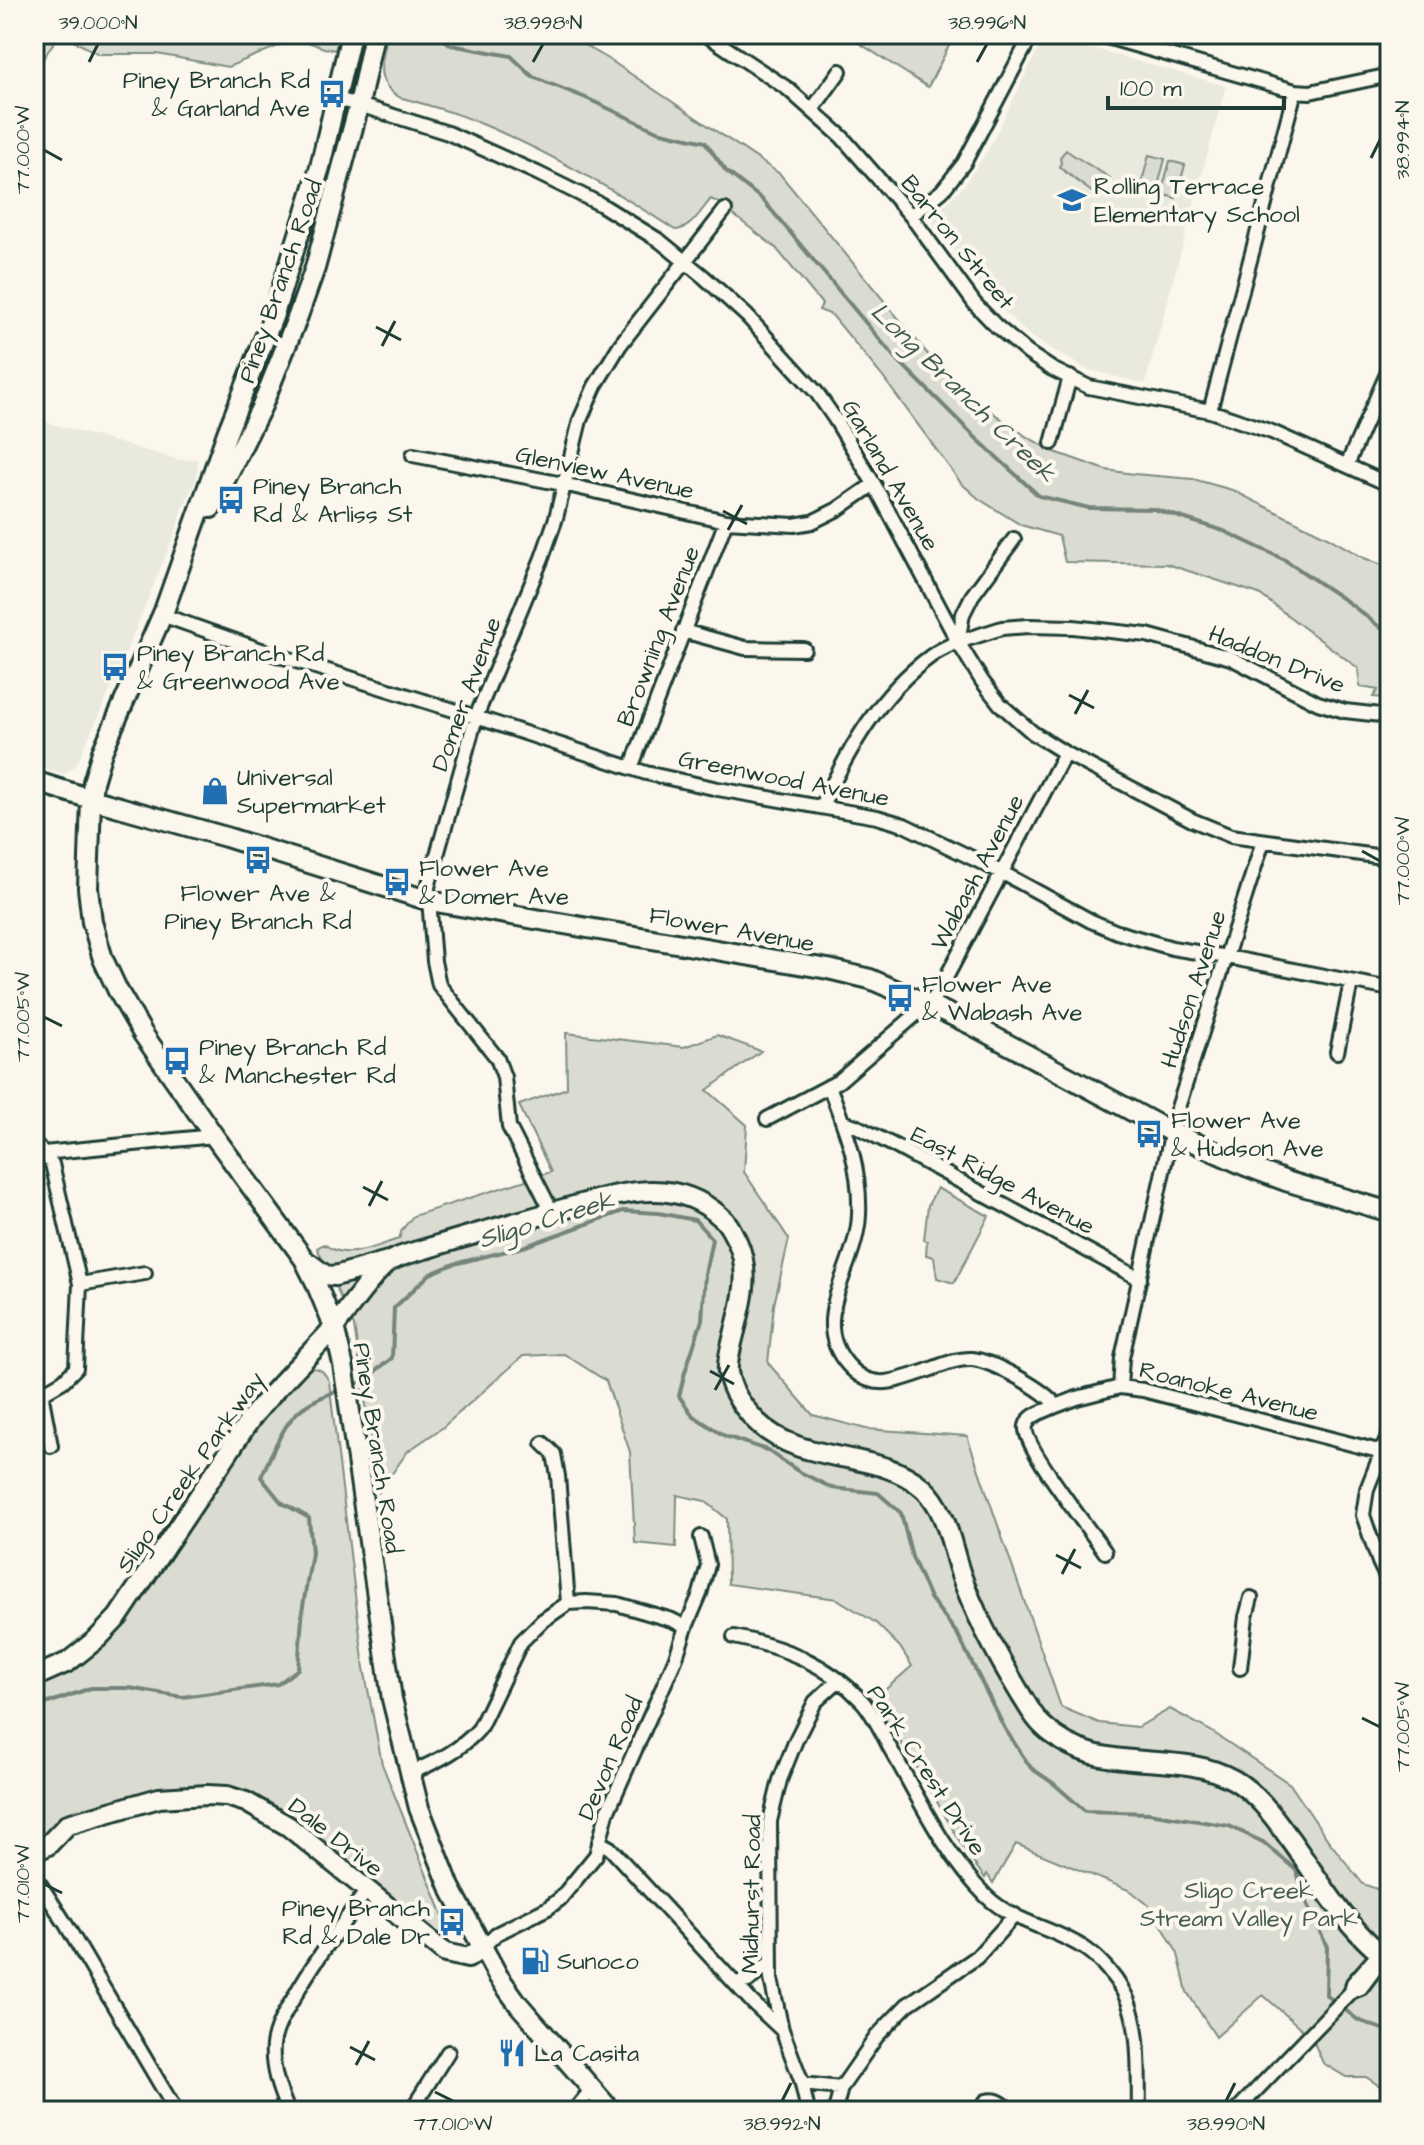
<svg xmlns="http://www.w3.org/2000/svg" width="1424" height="2145" font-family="'Architects Daughter',sans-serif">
  <rect width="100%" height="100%" fill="#fbf7ec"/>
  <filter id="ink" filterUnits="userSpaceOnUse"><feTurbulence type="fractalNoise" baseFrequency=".0125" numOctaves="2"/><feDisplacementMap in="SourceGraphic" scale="16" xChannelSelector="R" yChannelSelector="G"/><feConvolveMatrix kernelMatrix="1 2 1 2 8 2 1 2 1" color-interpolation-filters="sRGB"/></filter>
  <g filter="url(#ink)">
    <path fill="#eae9de" d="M1053 37 1226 86 1145 384 1086 369 1031 337 996 304 933 224 935 216 965 184 988 150 1043 40Z
      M34 419 180 460 198 459 196 480 183 508 178 525 114 682 76 765 64 774 34 766Z"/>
    <path fill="#dbdcd1" stroke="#7d8c82" stroke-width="2" d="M34 34H46L56 39 43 59 34 54Z
      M60 34H340L335 50 324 48 297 38 228 67 157 54H99Z
      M388 34H565L607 58 780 174 935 363 979 403 1027 437 1055 452 1106 470 1134 474 1193 479 1232 490 1327 537 1364 558 1390 568V699L1373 697 1378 690 1360 687 1358 668 1259 594 1167 564 1065 562 1059 536 1021 525 979 499 961 483 882 376 832 315 819 310 822 304 776 248 717 202 711 199C701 210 691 230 675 230 610 187 542 148 470 119 447 110 423 104 399 97 372 80 382 61 388 34Z
      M845 34H955L928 87Z
      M1066 150C1081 161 1095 168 1110 178L1097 196 1059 167 1061 163 1060 157Z
      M1149 155 1165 159 1156 193 1140 189Z
      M1170 161 1185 165 1176 198 1161 194Z
      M566 1033 684 1047 717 1035 761 1051 707 1090 747 1125 744 1172 789 1239 774 1305 768 1363 813 1415 866 1429 967 1436 1061 1707 1099 1723 1138 1727 1170 1709 1211 1731 1290 1784 1328 1840 1363 1884 1390 1894V2089L1387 2085H1378L1366 2077H1346L1323 2063 1312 2038 1263 1995 1216 2037 1187 1992 1178 1954 1152 1908 1131 1891 1016 1844 993 1883 987 1874 985 1878 967 1854 921 1774 879 1709 882 1705 877 1697 912 1666 900 1647 876 1623 837 1599 728 1584 727 1519 705 1501 677 1495 676 1547 635 1543 630 1452 606 1381 564 1354 523 1356 442 1428 408 1451 379 1492 354 1326 317 1248 324 1244C346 1262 375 1246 399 1239L402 1230 413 1216 551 1172 519 1105 567 1088Z
      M937 1188 989 1216 954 1283 937 1278 934 1257 926 1255 927 1241 924 1240 928 1205Z
      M311 1368C321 1368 324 1372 329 1381L364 1668 382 1764 446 1923 445 1931 450 1950 298 1823 175 1790 34 1837V1685L77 1664 268 1405Z"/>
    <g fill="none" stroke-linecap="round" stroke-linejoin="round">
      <path stroke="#74847b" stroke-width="4" d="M129 34 173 43 253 34
        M437 34 451 45 511 56 533 77 586 98 657 131 705 142 726 171 763 200 891 353 976 438 1039 496 1089 508 1154 509 1224 531 1285 560 1349 603 1390 635
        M350 1386 363 1381 392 1358 394 1308 430 1274 454 1264 523 1247 623 1211 658 1213 695 1220 712 1239 705 1274 702 1320 685 1372 679 1396 693 1416 725 1436 767 1450 798 1471 832 1488 878 1493 901 1513 912 1557 930 1598 958 1635 1005 1729 1031 1768 1053 1783 1085 1811 1149 1813 1229 1826 1263 1842 1296 1870 1309 1908 1327 1947 1326 1995 1358 2020 1390 2032
        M34 1708 91 1688H129L182 1697 278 1684 298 1669 303 1606 312 1553 309 1518 281 1502 261 1477C271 1456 282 1425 300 1410 312 1400 328 1394 342 1389"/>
      <defs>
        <path id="street" d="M705 34 788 89 842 137 911 216 975 304 995 325 1028 353 1052 369 1089 387 1210 411 1272 432 1390 485
          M1096 34 1295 91 1310 92 1390 75
          M337 99 359 105 448 133 537 173 600 204 660 241 704 277 747 316 817 393 835 419 874 484 958 642 982 681 1000 704 1033 733 1065 753 1192 820 1231 836 1390 858
          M812 110 840 71
          M911 216 942 191 964 163 1032 34
          M1210 411 1295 91
          M1052 443 1070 377
          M413 455 563 484 726 521 794 525 812 522 838 509 874 484
          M1347 465 1390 367
          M162 615 267 652 476 717 646 773 718 789 877 817 904 825 1001 872 1091 921 1117 932 1172 948 1227 957 1390 989
          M683 631 745 648 804 649
          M958 642 1002 628 1028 626 1073 627 1147 635 1231 658 1318 703 1345 711 1390 716
          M631 768 726 521
          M822 806C848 750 880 693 931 656 939 650 949 646 958 642L963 614 972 596 1014 539
          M1337 1052 1351 982
          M829 1086C846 1130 861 1167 859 1215 857 1268 807 1319 848 1365 870 1390 891 1383 920 1373 936 1368 955 1358 972 1359 992 1361 1046 1390 1056 1406L1077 1398 1120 1387 1143 1390 1390 1454
          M767 1119 839 1081 928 1004 939 991 1065 753
          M843 1122 856 1126 893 1145 1140 1279
          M34 1144 44 1153 52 1164 80 1284
          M34 1154 214 1136
          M552 1212 509 1127 504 1077 497 1058 439 985 434 961 428 887 476 717 542 558 556 518 580 420 595 386 620 345 725 210
          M1120 1387 1122 1358 1175 1117 1263 841
          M1056 1406C1046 1411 1029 1414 1026 1426 1021 1444 1092 1533 1105 1552
          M1390 1431 1367 1489 1363 1515 1379 1562 1390 1585
          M543 1443 554 1454 558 1476 568 1603
          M51 1446 42 1398 44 1392 63 1381 76 1368 80 1284 145 1273
          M734 1637C784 1647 826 1663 862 1701 874 1714 882 1733 890 1748 919 1798 945 1855 986 1896 1015 1924 1056 1928 1087 1950 1101 1960 1115 1977 1123 1991 1142 2023 1138 2075 1139 2111
          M1240 1668 1246 1617 1251 1598
          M409 1774C435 1762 460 1751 479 1729L521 1642 542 1621 568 1603 586 1602 617 1604 672 1620 686 1627
          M599 1842 610 1848 753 2003 782 2030 801 2080 808 2111
          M34 1875 65 1923 176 2111
          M482 1948 496 1934 548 1908 560 1899 596 1855 607 1813 675 1660 686 1627 700 1594 708 1565 701 1537
          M735 1983 748 1981 770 1963
          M1351 1992 1353 1983 1374 1959
          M782 2030 771 1979 770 1821 780 1780 796 1740 815 1702 839 1680
          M802 2084 841 2088
          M288 2111C279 2090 271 2068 273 2045 275 2028 284 2014 293 1999 314 1961 341 1926 367 1890
          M411 2111 448 2052
          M574 2111 591 2090
          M835 2111 841 2088 877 2036 907 2005 977 1957 1015 1915
          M980 2111 986 2101C995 2099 1000 2101 1007 2108V2111
          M1236 2111 1351 1992 1361 1988 1385 1956"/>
        <path id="secondary" d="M351 34 320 167 273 317 227 433 164 611 102 752 93 782 91 799 88 888 92 922 103 959 118 991 143 1034 214 1136 304 1259 315 1281 334 1327 343 1364 392 1699 419 1808 450 1887 498 1976 519 2005 611 2111
          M211 508 262 406 298 316 315 268 359 105 374 34
          M34 781 91 799 226 837 430 901 828 969 870 979 928 1004 972 1025 1171 1132 1246 1166 1286 1181 1390 1212
          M309 1263 325 1275 335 1276 388 1261
          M34 1677 68 1662 98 1638 118 1617C149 1571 179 1526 209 1481 224 1460 237 1438 252 1417 278 1384 309 1356 336 1325 348 1310 378 1266 392 1260 406 1253 423 1250 438 1245 481 1232 524 1220 567 1208 621 1193 675 1175 721 1217 729 1223 732 1232 737 1241 753 1275 740 1309 732 1343 730 1352 727 1362 728 1372 731 1392 743 1407 756 1421 802 1467 877 1448 923 1488 947 1509 951 1546 961 1575 976 1617 998 1657 1021 1695 1028 1706 1034 1718 1043 1726 1099 1780 1174 1746 1234 1780 1256 1793 1272 1814 1287 1835 1316 1874 1349 1934 1390 1960
          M34 1852 48 1845 68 1824 159 1798 207 1795 227 1796 246 1802 288 1826 445 1953 468 1958 482 1948"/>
      </defs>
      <use href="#street" stroke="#1f3d34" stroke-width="18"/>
      <use href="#secondary" stroke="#1f3d34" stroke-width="24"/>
      <use href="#street" stroke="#fbf7ec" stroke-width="12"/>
      <use href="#secondary" stroke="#fbf7ec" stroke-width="18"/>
    </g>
  </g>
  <path fill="none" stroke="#1f3d34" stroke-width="3" d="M89 62 98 44M533 62 543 44M977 62 987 44M44 150 62 160M1371 158 1380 140M376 327 401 340M382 346 395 321M723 511 747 524M728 530 742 505M1069 695 1094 708M1075 714 1088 690M1362 851 1380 861M44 1017 62 1026M363 1187 388 1200M369 1206 382 1181M710 1371 734 1384M715 1390 729 1365M1056 1555 1081 1568M1062 1574 1075 1549M1362 1718 1380 1727M44 1884 62 1893M350 2047 375 2060M356 2065 369 2041M435 2092 453 2101M782 2101 791 2083M1226 2101 1235 2083"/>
  <defs>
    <symbol id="bus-bare" viewBox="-9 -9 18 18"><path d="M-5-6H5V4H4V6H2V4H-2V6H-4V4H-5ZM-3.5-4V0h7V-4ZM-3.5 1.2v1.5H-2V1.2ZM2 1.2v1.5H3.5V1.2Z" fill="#1f6fb2" stroke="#fbf7ec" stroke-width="2.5" paint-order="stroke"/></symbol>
    <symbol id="school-bare" viewBox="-9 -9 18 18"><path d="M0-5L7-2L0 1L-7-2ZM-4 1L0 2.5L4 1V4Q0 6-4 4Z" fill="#1f6fb2" stroke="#fbf7ec" stroke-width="2.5" paint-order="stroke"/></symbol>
    <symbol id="shop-bare" viewBox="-9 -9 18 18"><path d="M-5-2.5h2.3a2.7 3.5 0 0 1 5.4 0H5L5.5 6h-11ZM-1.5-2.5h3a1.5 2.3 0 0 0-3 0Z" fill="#1f6fb2" stroke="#fbf7ec" stroke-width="2.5" paint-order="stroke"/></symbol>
    <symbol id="fuel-bare" viewBox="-9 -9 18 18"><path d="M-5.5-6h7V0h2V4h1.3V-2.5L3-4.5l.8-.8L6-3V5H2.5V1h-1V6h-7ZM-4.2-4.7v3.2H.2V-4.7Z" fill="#1f6fb2" stroke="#fbf7ec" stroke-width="2.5" paint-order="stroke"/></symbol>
    <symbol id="restaurant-bare" viewBox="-9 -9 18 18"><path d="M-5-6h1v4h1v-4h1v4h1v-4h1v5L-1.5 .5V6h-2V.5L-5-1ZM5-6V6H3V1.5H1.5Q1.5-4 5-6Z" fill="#1f6fb2" stroke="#fbf7ec" stroke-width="2.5" paint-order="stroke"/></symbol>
  </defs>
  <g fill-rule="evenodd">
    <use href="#bus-bare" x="312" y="74" width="40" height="40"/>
    <use href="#school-bare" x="1052" y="180" width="40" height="40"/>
    <use href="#bus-bare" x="211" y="480" width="40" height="40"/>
    <use href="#bus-bare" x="95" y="647" width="40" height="40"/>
    <use href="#shop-bare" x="195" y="771" width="40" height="40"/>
    <use href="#bus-bare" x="238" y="840" width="40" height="40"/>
    <use href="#bus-bare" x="377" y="862" width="40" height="40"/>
    <use href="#bus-bare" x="880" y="978" width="40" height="40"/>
    <use href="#bus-bare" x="157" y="1041" width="40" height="40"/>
    <use href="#bus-bare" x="1129" y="1114" width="40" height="40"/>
    <use href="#bus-bare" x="432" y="1902" width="40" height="40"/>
    <use href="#fuel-bare" x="515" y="1941" width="40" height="40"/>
    <use href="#restaurant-bare" x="492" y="2033" width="40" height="40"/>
  </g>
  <g text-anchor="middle" stroke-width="8" stroke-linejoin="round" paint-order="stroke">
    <g font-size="24" fill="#1f3d34" stroke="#fbf7ec" text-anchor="start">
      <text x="310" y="88" text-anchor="end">Piney Branch Rd<tspan x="310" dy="28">&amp; Garland Ave</tspan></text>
      <text x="1094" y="194">Rolling Terrace<tspan x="1094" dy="28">Elementary School</tspan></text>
      <text x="253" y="494">Piney Branch<tspan x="253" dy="28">Rd &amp; Arliss St</tspan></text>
      <text x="137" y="661">Piney Branch Rd<tspan x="137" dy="28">&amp; Greenwood Ave</tspan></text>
      <text x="237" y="785">Universal<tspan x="237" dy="28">Supermarket</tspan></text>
      <text x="419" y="876">Flower Ave<tspan x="419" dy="28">&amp; Domer Ave</tspan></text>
      <text x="258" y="901" text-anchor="middle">Flower Ave &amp;<tspan x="258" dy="28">Piney Branch Rd</tspan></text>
      <text x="922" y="992">Flower Ave<tspan x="922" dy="28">&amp; Wabash Ave</tspan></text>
      <text x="199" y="1055">Piney Branch Rd<tspan x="199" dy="28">&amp; Manchester Rd</tspan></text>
      <text x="1171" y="1128">Flower Ave<tspan x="1171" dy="28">&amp; Hudson Ave</tspan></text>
      <text x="430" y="1916" text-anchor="end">Piney Branch<tspan x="430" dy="28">Rd &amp; Dale Dr</tspan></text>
      <text x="557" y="1969">Sunoco</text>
      <text x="534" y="2061">La Casita</text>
    </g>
    <g font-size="24" fill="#1f3d34" stroke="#fbf7ec">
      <text transform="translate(958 242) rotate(51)" y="8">Barron Street</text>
      <text transform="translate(280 281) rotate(-71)" y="8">Piney Branch Road</text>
      <text transform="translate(605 472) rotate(12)" y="8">Glenview Avenue</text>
      <text transform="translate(891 475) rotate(60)" y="8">Garland Avenue</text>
      <text transform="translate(658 636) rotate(-69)" y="8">Browning Avenue</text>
      <text transform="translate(1277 659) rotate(22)" y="8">Haddon Drive</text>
      <text transform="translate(466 694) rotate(-70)" y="8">Domer Avenue</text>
      <text transform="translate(784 778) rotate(11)" y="8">Greenwood Avenue</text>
      <text transform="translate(977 872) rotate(-62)" y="8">Wabash Avenue</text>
      <text transform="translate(732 929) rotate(10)" y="8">Flower Avenue</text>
      <text transform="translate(1193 989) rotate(-72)" y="8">Hudson Avenue</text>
      <text transform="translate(1003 1180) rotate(28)" y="8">East Ridge Avenue</text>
      <text transform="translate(1229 1391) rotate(14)" y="8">Roanoke Avenue</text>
      <text transform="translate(378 1448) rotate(81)" y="8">Piney Branch Road</text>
      <text transform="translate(190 1472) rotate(-55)" y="8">Sligo Creek Parkway</text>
      <text transform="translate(610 1758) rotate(-67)" y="8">Devon Road</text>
      <text transform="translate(927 1770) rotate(57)" y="8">Park Crest Drive</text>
      <text transform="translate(336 1837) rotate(38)" y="8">Dale Drive</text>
      <text transform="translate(751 1894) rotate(-89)" y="8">Midhurst Road</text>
    </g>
    <g font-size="24" fill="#455d53" stroke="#fbf7ec">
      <text x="1249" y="1898">Sligo Creek<tspan x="1249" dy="28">Stream Valley Park</tspan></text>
    </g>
    <g font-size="26" font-style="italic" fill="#425b52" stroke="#fbf7ec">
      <text transform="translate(964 392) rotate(44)" y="9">Long Branch Creek</text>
      <text transform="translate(546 1219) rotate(-17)" y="9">Sligo Creek</text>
    </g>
  </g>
  <rect width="1424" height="2145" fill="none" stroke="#fbf7ec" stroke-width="88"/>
  <path d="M1108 96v12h176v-12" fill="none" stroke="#1f3d34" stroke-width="4"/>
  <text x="1120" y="96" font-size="24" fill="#1f3d34" stroke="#fbf7ec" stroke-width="6" paint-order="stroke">100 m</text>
  <rect x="44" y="44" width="1336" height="2057" fill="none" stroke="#1f3d34" stroke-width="3"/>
  <g font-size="20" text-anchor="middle" fill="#1f3d34">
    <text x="98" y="29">39.000°N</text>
    <text x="543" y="29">38.998°N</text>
    <text x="987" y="29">38.996°N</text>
    <text transform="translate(1402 140) rotate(-90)" y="7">38.994°N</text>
    <text transform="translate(22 150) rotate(-90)" y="7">77.000°W</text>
    <text transform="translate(1402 861) rotate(-90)" y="7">77.000°W</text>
    <text transform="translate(22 1017) rotate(-90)" y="7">77.005°W</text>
    <text transform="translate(1402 1727) rotate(-90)" y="7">77.005°W</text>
    <text transform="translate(22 1884) rotate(-90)" y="7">77.010°W</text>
    <text x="453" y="2130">77.010°W</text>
    <text x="782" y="2130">38.992°N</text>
    <text x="1226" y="2130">38.990°N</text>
  </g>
</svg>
